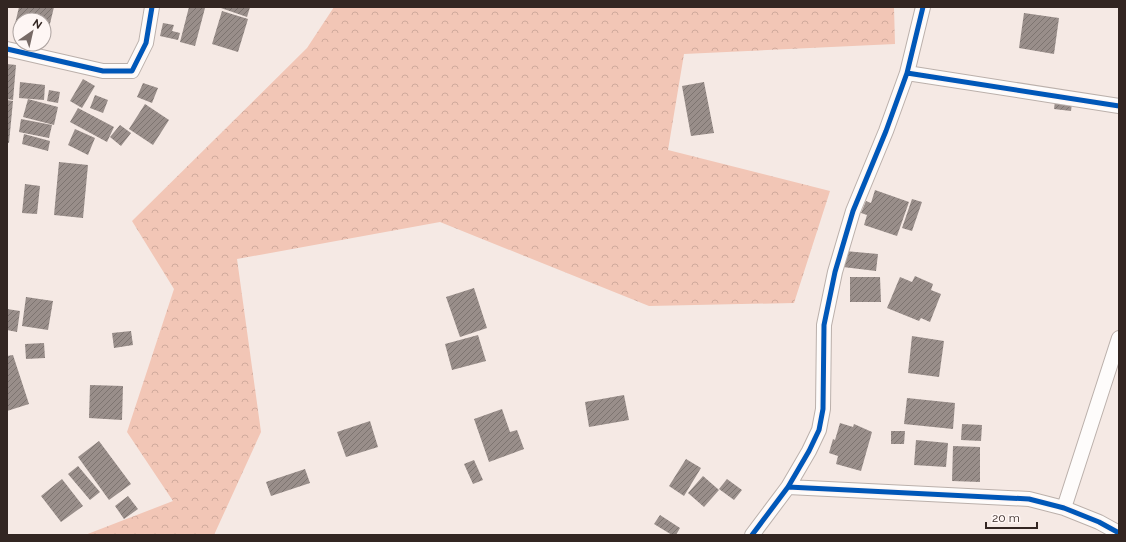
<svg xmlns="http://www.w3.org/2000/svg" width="1126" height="542" font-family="Raleway,sans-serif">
  <defs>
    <pattern id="forest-crowns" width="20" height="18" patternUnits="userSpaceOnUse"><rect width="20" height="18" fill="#f2c6b6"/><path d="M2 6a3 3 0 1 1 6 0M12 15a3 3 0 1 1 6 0" fill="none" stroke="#d0aa9c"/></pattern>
    <pattern id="building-hatch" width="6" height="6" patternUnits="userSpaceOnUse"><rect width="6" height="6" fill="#998e8a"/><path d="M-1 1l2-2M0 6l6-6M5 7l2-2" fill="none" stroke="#7d7470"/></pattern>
  </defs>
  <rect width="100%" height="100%" fill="#f5e9e4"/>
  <path fill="url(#forest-crowns)" d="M334 7H894L895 44 684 54 668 150 830 191 794 303 649 306 440 222 237 259 261 432 214 535H85L173 501 127 432 174 289 132 221 307 48Z"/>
  <path fill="url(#building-hatch)" d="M19 7H54L48 32 44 31V20H20V25L15 24Z
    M189 7 205 8 195 46 180 42Z
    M218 7H250L247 17Z
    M222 11 248 19 238 52 212 44Z
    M1024 13 1059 18 1054 54 1019 48Z
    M163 23 174 25 172 31 180 33 178 40 160 36Z
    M7 64 16 65 13 100 7 99Z
    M83 79 95 86 82 108 70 101Z
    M20 82 45 85 44 100 19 98Z
    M704 82 714 133 691 136 682 86Z
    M143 83 158 88 152 103 137 97Z
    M49 90 60 92 58 103 47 101Z
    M95 95 108 100 103 113 90 108Z
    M28 99 58 107 54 125 23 117Z
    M7 100 13 101 9 143H7Z
    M1055 101 1072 103 1071 111 1054 109Z
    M145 104 169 120 153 145 129 129Z
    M78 108 114 127 107 142 70 122Z
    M21 119 52 125 49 138 19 132Z
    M120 125 131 133 121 146 110 137Z
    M75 129 95 138 88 155 68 145Z
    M24 134 50 141 48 151 22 144Z
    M59 162 88 165 83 218 54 215Z
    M25 184 40 186 37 214 22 213Z
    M875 190 909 202 897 236 864 225 867 215 861 213 866 201 871 203Z
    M912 199 922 202 912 231 902 228Z
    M845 251 878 254 876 271 843 267Z
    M915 276 933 284 931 290 941 294 930 322 921 318 919 321 887 308 900 277 912 282Z
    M850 277H880L881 302H850Z
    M474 288 487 328 460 337 446 297Z
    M26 297 53 301 48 330 22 326Z
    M7 309 20 311 17 332 7 330Z
    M131 331 133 345 114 348 112 333Z
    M478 335 486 361 452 370 445 344Z
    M912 336 944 341 939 377 908 373Z
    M44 343 45 358 26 359 25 344Z
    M13 355 29 404 7 411V356Z
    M90 385 123 386 122 420 89 418Z
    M624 395 629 420 589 427 585 402Z
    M907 398 955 403 953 429 904 424Z
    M502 409 510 432 517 430 524 449 489 462 474 419Z
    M370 421 378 447 346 457 337 432Z
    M840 423 853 427 854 424 872 432 861 471 836 464 838 456 829 453 833 439 835 440Z
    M962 424 982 425 981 441 961 440Z
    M891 431H905L904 444H891Z
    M916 440 948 443 946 467 914 465Z
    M99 441 131 484 109 500 78 457Z
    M953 446 980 447V482L952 481Z
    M686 459 701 468 684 496 669 486Z
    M474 460 483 480 473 484 464 464Z
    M78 466 100 492 90 500 68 474Z
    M305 469 310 483 271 496 266 482Z
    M703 476 719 490 704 507 688 493Z
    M62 479 83 506 61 522 41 496Z
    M727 479 742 490 734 500 719 489Z
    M128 496 138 509 124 519 115 506Z
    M660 515 680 528 676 535H672L654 524Z"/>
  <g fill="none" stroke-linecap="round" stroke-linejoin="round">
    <defs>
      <path id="street" d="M7 49 103 71H132L146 43 152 7
        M907 73 1119 106
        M788 487 1029 499 1064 508 1099 522 1119 533
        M1064 508 1119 338
        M752 535 788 487 809 451 819 430 823 409 824 325 835 272 853 211 886 131 907 73 923 7"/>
    </defs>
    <use href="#street" stroke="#bbb0ab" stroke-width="16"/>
    <use href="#street" stroke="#fefcfb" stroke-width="14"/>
    <defs>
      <path id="cycleway" d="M7 49 103 71H132L146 43 152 7
        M907 73 1119 106
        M788 487 1029 499 1064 508 1099 522 1119 533
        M752 535 788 487 809 451 819 430 823 409 824 325 835 272 853 211 886 131 907 73 923 7"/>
    </defs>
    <use href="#cycleway" stroke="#fef6f4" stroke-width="8"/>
    <use href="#cycleway" stroke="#0057b8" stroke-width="5"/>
  </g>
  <rect width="1126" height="542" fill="none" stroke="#332622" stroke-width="16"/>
  <g transform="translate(32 32) rotate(34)"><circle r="19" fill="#fef6f4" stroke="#ada3a0"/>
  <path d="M0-3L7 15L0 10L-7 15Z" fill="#776a66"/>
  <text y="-6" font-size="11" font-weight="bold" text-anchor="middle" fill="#332622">N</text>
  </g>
  <path d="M986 522v6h51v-6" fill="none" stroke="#332622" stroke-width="2"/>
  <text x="992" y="522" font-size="12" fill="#332622" stroke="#fef6f4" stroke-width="3" paint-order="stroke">20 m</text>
</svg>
